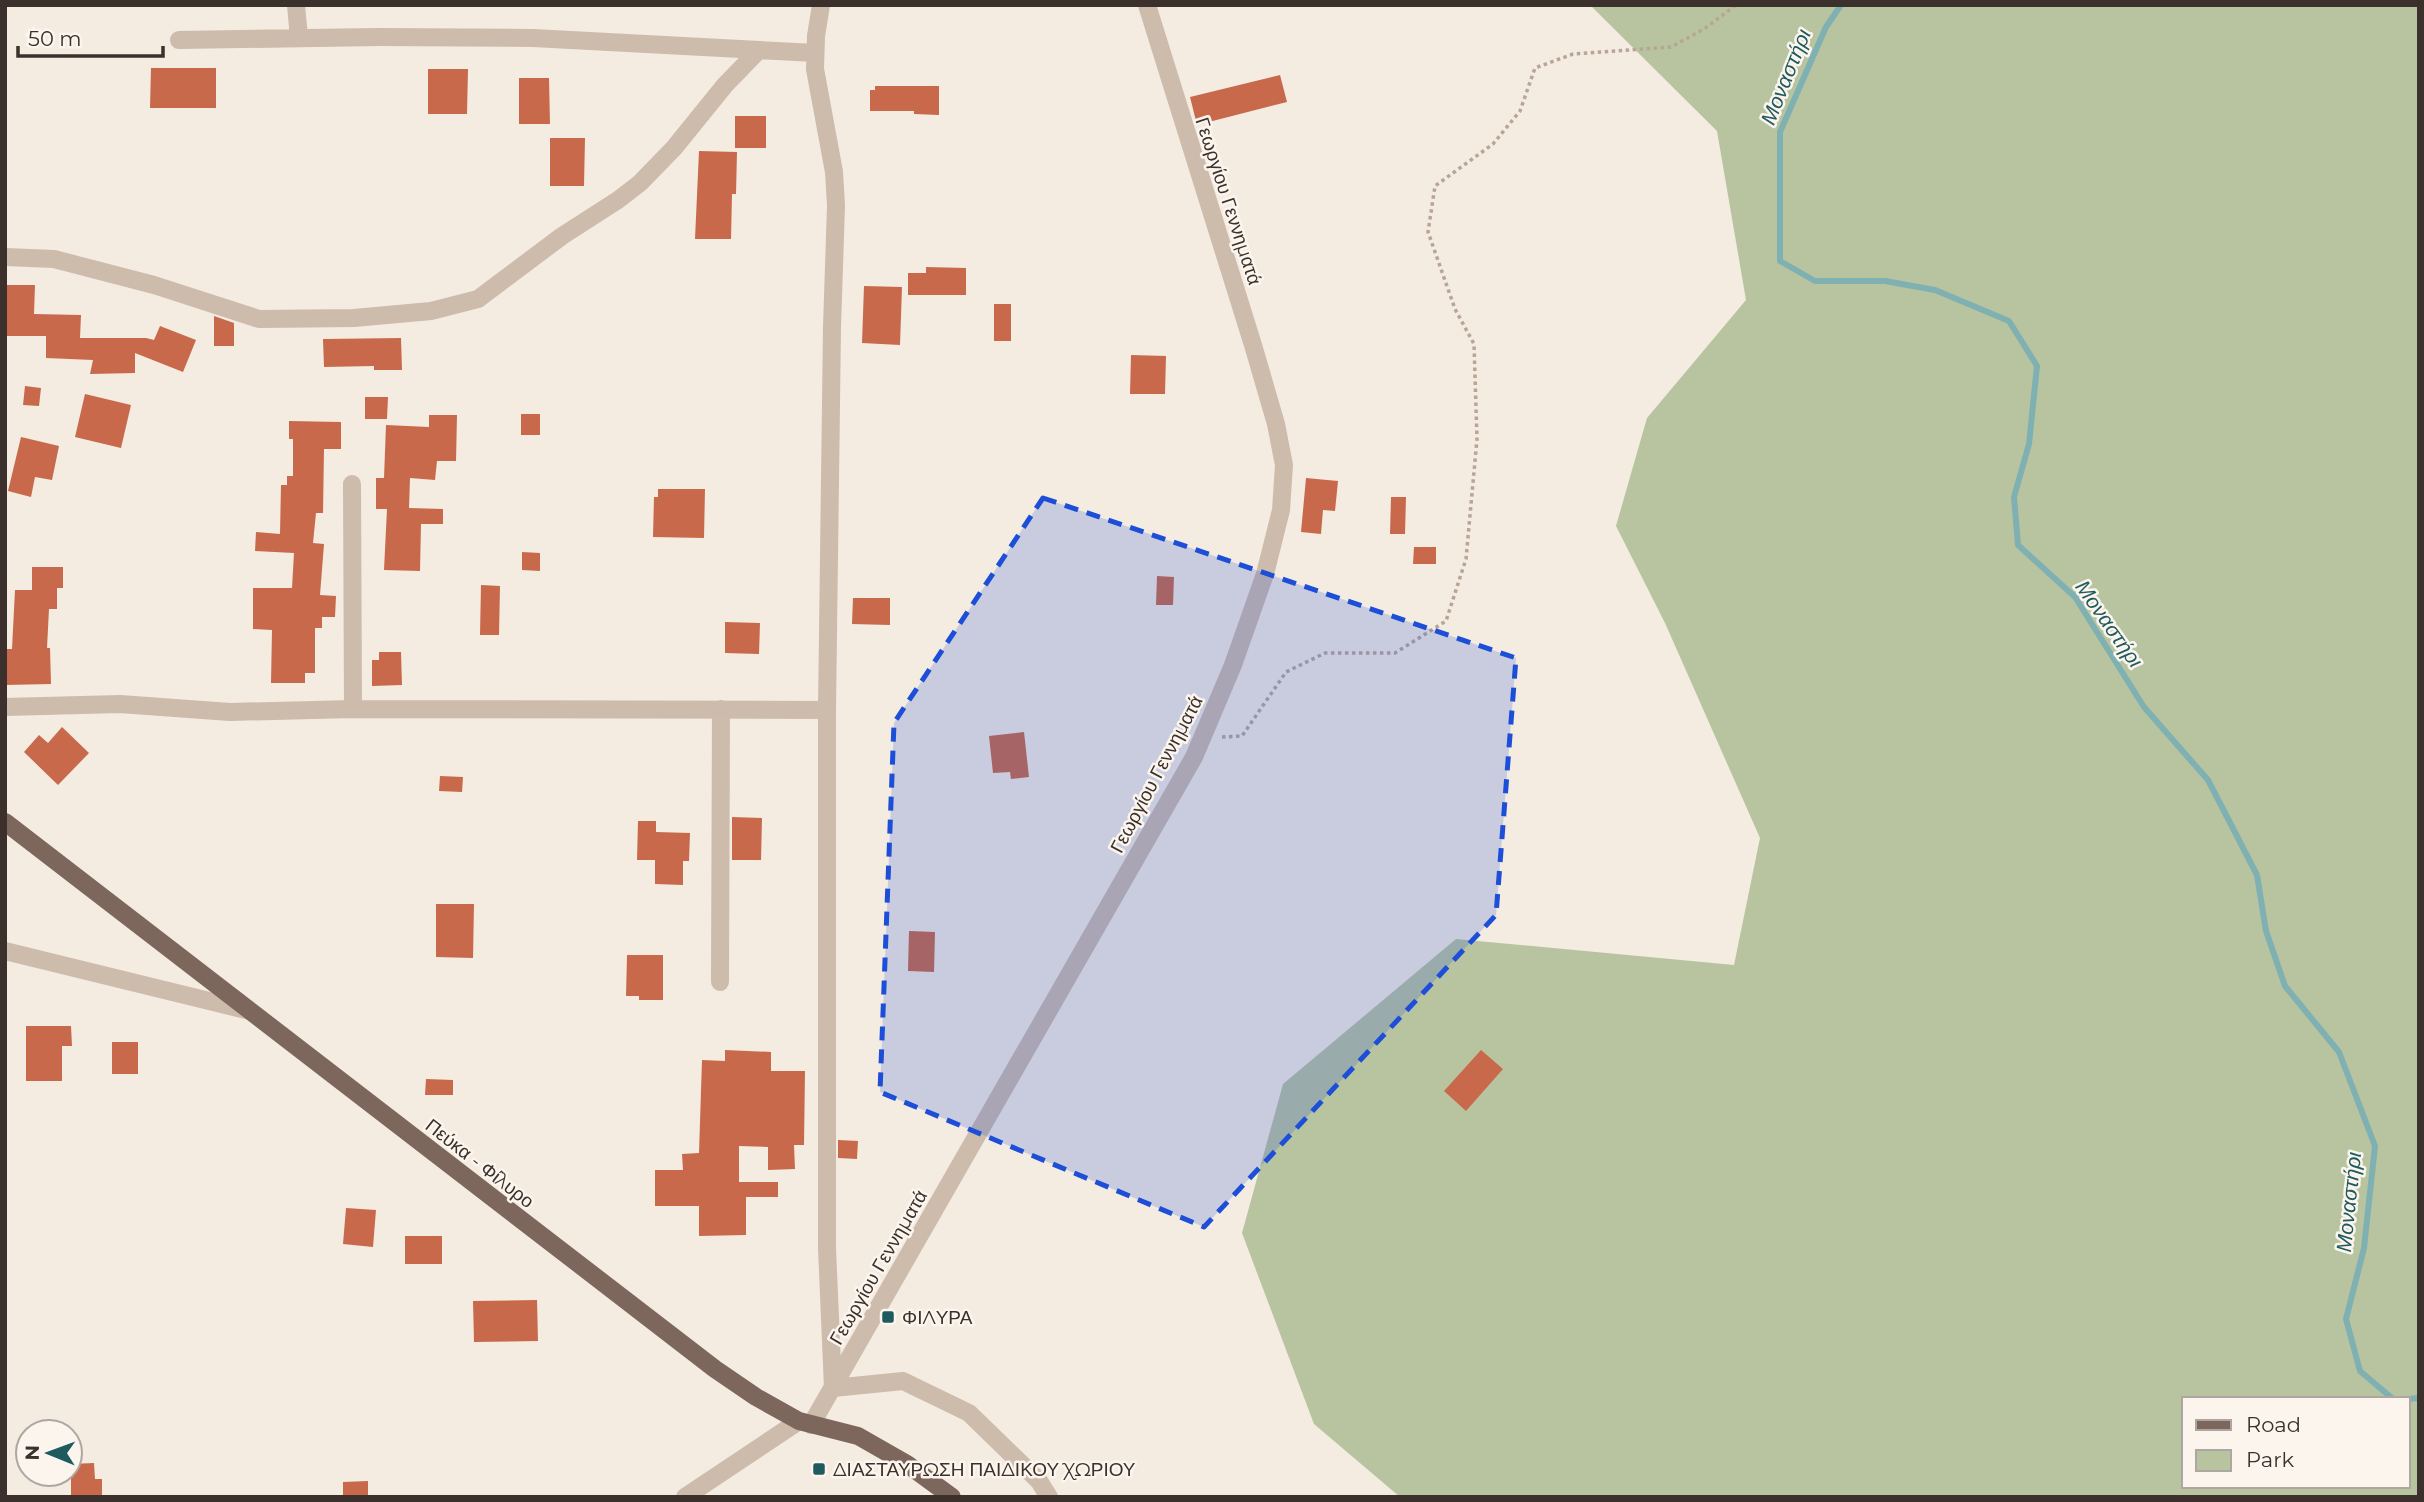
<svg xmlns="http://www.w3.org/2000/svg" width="2424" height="1502" font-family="Montserrat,sans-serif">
  <rect width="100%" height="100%" fill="#f4ebe1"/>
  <path fill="#b8c4a0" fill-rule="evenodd" d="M1590 5H2419V1497H1400L1314 1424 1242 1233 1283 1084 1456 939 1734 965 1760 838 1665 623 1616 526 1647 418 1746 300 1717 131ZM2184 1399H2408V1486H2184Z"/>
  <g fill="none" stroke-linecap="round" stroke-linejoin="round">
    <path stroke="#7fb0b2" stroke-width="6" d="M1841 5 1826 27 1780 132V261L1815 281H1885L1935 290 2009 321 2037 366 2029 444 2014 497 2018 545 2075 597 2144 707 2208 780 2257 875 2266 931 2285 986 2339 1052 2375 1146 2364 1248 2346 1319 2360 1371 2393 1399
      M2408 1399 2419 1398"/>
  </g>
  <path fill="#c8694b" d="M151 68H216V108H150Z
    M428 69H468L467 114H428Z
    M1280 75 1287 102 1197 125 1190 97Z
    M519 78H549L550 124H519Z
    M875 86H939V115L914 114V111H870V90H875Z
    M735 116H766V148H735Z
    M550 138H585L584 186H550Z
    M699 151 737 152 736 194H732L731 239H695Z
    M926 267 966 268V295H908V273H926Z
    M5 285H35L34 314 81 315 80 338H146L154 340 160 326 196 340 183 372 135 353V373L90 374 93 360 46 358V336H5Z
    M864 286 902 287 900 345 862 343Z
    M994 304H1011V341H994Z
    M214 316 234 323V346H214Z
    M401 338 402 370H374V366L324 367 323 339Z
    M1131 355 1166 356 1165 394H1130Z
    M25 386 41 388 39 406 23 405Z
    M85 394 131 405 121 448 75 437Z
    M365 397H388L387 419H365Z
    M521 414H540V435H521Z
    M429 415H457L456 461H437L435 480 410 478 409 508 443 509V524H421L420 571 384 570 387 509H376V478H384L386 425 429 427Z
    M289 421 341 422V449H324L323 513H316L313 543 324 544 320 595 336 596 335 617H322V628H315V673H305V683H271L272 630 253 629V588H292L294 553 255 551 256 532 280 534 281 485H287V476H293V439H289Z
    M21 437 59 446 52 480 35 477 31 497 8 491Z
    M1306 478 1338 481 1335 511 1323 510 1321 534 1301 532Z
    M658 489H705L704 538 653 537 654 497H658Z
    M1391 497H1406L1405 534H1390Z
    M1414 547H1436V564H1413Z
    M522 552 540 553V571L522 570Z
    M32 567H63V588H57V609H49L47 648H50L51 684 5 685V649H12L15 590H32Z
    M1157 576 1174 577 1173 605H1156Z
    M481 585 500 586 499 635H480Z
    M853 598H890V625L852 624Z
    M725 622 760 623 759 654 725 653Z
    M379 652H401L402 685 372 686V660H379Z
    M62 727 89 753 58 785 24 752 39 735 48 743Z
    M1024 732 1029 777 1011 779 1010 772 993 773 989 736Z
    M440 776 463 777 462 792 439 791Z
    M732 817 762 818 761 860H732Z
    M638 821H656V832L690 833 689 861H683V885L655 884V860H637Z
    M436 904H474L473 958 436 957Z
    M909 931 935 932 934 972 908 971Z
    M627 955H663V1000H639V996H626Z
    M26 1026H71L72 1046H62V1081H26Z
    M112 1042H138V1074H112Z
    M725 1050 771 1052V1071H805L804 1145H794L795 1169 768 1170V1147L739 1146V1182H778V1197H746V1235L699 1236V1206H655V1170H683L682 1154 699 1153 702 1060 725 1061Z
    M1481 1050 1503 1069 1466 1111 1444 1091Z
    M426 1079 453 1080V1095H425Z
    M838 1140 858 1141 857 1159 838 1158Z
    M346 1208 376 1210 373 1247 343 1244Z
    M405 1236H442V1264H405Z
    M537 1300 538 1341 474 1342 473 1301Z
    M94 1463 95 1479H102V1497H71V1464Z
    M368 1481V1497H343V1482Z"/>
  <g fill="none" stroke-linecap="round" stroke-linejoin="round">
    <path stroke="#b9a596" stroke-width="3.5" stroke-dasharray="3.5 3.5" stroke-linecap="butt" d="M1222 737 1242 736 1286 672 1325 653H1395L1446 621 1466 559 1477 439 1474 344 1455 309 1428 232 1435 186 1493 144 1520 111 1535 68 1573 54 1671 47 1704 29 1736 5"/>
    <path stroke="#cdbbac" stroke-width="18" d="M296 5 299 38
      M821 5 816 36 815 69 834 172 836 206 832 327 827 710V1248L833 1388 903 1381 969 1413 1039 1481 1049 1497
      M179 40 379 37 533 38 815 53
      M5 257 54 259 154 285 259 319 354 318 431 311 478 299 562 236 618 200 640 183 674 148 725 85 759 50
      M352 484 353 709
      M5 707 120 704 230 712 353 709 827 710
      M5 951 250 1011
      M720 982 721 709
      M811 1425 1194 757 1233 665 1265 574 1281 510 1284 465 1276 424 1253 345 1147 5
      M685 1497 799 1421"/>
    <path stroke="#7d675c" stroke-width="18" d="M5 822 715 1369 756 1397 799 1421 858 1436 907 1464 952 1497"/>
  </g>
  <path fill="#1d4ed8" fill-opacity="0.2" stroke="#1d4ed8" stroke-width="5" stroke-dasharray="14 9" stroke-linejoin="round" d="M1043 498 1516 658 1496 915 1204 1227 880 1092 894 723Z"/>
  <g fill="#1f5a5e" stroke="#fbf5ee" stroke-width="2.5">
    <rect x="881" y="1310" width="14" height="14" rx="3.5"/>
    <rect x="812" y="1462" width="14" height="14" rx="3.5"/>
  </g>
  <g text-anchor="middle" stroke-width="5" stroke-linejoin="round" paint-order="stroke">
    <g font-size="19" fill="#3b302b" stroke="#fbf5ee">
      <text transform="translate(1229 201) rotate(72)" y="7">Γεωργίου Γεννηματά</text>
      <text transform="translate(1156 774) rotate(-62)" y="7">Γεωργίου Γεννηματά</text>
      <text transform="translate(480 1163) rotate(38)" y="7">Πεύκα - Φίλυρο</text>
      <text transform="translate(878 1267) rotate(-60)" y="7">Γεωργίου Γεννηματά</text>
    </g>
    <g font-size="19" fill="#3b302b" stroke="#fbf5ee" text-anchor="start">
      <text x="902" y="1324">ΦΙΛΥΡΑ</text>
      <text x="833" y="1476">ΔΙΑΣΤΑΥΡΩΣΗ ΠΑΙΔΙΚΟΥ ΧΩΡΙΟΥ</text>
    </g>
    <g font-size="21" font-style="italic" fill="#1f5a5e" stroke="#fbf5ee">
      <text transform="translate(1786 77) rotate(-68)" y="7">Μοναστήρι</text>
      <text transform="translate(2109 624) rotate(55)" y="7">Μοναστήρι</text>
      <text transform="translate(2349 1202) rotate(-84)" y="7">Μοναστήρι</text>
    </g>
  </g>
  <rect width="2424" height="1502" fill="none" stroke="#3b302b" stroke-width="14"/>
  <rect x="2182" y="1397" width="228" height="91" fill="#fbf5ee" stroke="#aea6a0" stroke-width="2"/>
  <rect x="2196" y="1420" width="35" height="10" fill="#7d675c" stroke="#aea6a0" stroke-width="2"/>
  <text x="2246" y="1432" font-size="21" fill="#3b302b">Road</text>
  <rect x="2196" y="1450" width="35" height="21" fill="#b8c4a0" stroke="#aea6a0" stroke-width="2"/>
  <text x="2246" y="1467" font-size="21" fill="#3b302b">Park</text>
  <g transform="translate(49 1453) rotate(271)"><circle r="33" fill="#fbf5ee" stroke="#aea6a0" stroke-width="2"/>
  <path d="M0-5L12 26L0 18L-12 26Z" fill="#1f5a5e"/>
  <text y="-10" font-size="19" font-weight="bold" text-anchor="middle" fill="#3b302b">N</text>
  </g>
  <path d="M18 46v10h145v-10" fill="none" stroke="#3b302b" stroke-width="3.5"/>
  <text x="28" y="46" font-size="21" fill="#3b302b" stroke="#fbf5ee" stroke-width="5" paint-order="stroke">50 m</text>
</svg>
